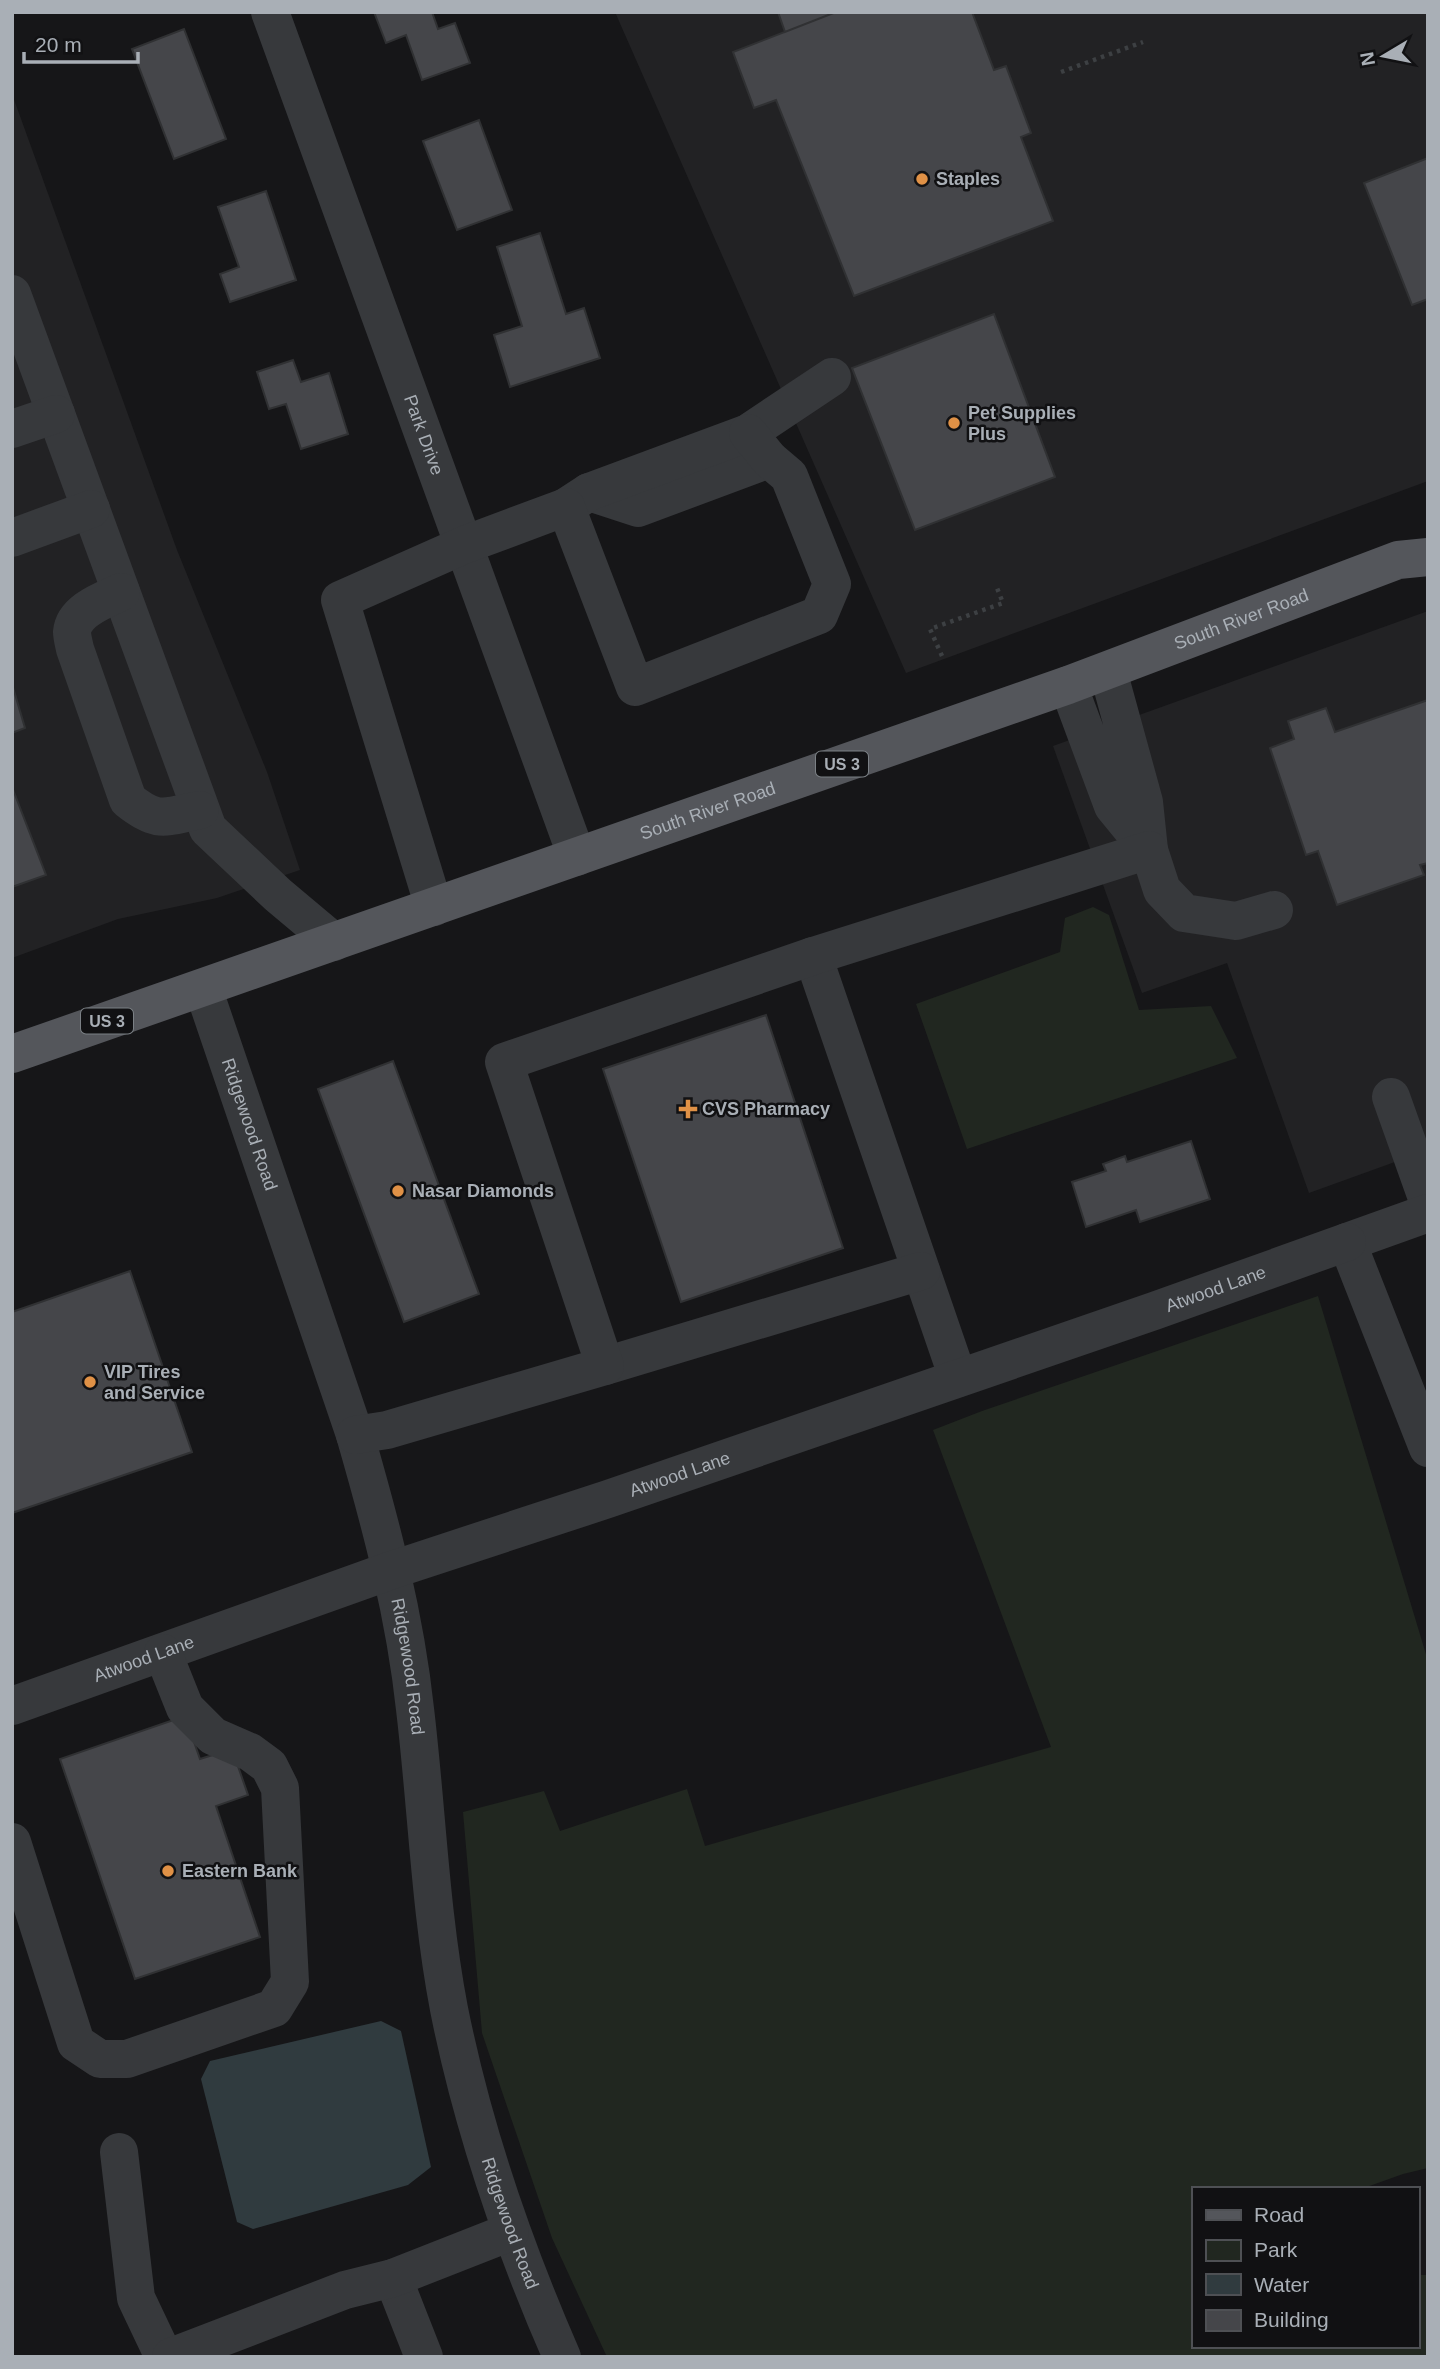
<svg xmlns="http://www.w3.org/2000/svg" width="1440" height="2369" font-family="Helvetica,sans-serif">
  <rect width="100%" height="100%" fill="#161618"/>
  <path fill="#222224" d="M615 12H1428V481L906 673Z
    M12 94 177 550 267 772 300 870 217 898 118 919 12 958Z
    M1428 611V1150L1309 1193 1227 963 1142 993 1053 746Z"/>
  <path fill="#212720" d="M1093 907 1109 915 1139 1010 1211 1006 1237 1058 967 1149 916 1004 1060 952 1065 918Z
    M1318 1296 1428 1661V2168L1403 2174 1361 2189H1193V2346H1417V2275H1428V2357H607L552 2238 482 2033 463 1812 544 1791 560 1831 687 1789 705 1846 1051 1747 933 1430 982 1411Z"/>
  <path fill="#303b3f" d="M381 2021 401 2031 431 2167 408 2185 253 2229 237 2222 201 2079 210 2061Z"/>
  <path fill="#45464a" stroke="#303133" stroke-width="2" d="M374 12H432L438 29 455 23 470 63 422 80 406 35 386 43Z
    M778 12H836L785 32Z
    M836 12H972L994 70 1006 66 1031 133 1021 137 1053 221 854 296 776 100 754 108 733 52Z
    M184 29 226 139 174 159 132 49Z
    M479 120 512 210 457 230 423 141Z
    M1428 158V299L1412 305 1364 183Z
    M266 191 296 280 230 302 220 274 239 267 218 207Z
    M540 233 566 314 584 308 600 358 510 387 494 335 522 326 497 247Z
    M994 314 1055 477 915 530 852 368Z
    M293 360 301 382 329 373 348 434 301 449 286 404 269 409 257 372Z
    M12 684 25 728 12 733Z
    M1428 700V863L1420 865 1424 875 1337 905 1318 851 1306 855 1270 748 1294 739 1288 721 1326 708 1335 732Z
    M12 787 46 875 12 887Z
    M766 1015 843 1248 681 1302 603 1069Z
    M393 1061 479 1294 404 1322 318 1089Z
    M1191 1141 1210 1199 1140 1222 1136 1210 1086 1227 1072 1182 1106 1171 1103 1164 1125 1156 1127 1162Z
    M130 1271 192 1452 12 1513V1312Z
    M185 1716 200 1759 232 1749 248 1795 216 1806 260 1937 135 1979 60 1759Z"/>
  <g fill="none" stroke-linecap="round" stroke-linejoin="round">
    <path stroke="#3d4043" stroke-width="4.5" stroke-dasharray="3.5 5" stroke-linecap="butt" d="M1061 72 1143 42
      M942 656 930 629 1003 603 997 588"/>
    <g stroke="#37393c" stroke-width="38">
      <path id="s1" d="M270 12 577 857"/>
      <path d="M12 294 208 829 278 895 334 942"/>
      <path d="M12 429 56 414"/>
      <path d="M589 492 638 508 769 459"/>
      <path d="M566 507 589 492 748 433 832 377"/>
      <path d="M12 538 91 509"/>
      <path d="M121 592C104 600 74 610 72 632 72 637 74 644 75 649L128 800C158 824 164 817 200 810"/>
      <path d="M1068 685 1113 806 1149 850 1144 802 1108 671"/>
      <path d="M434 907 340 600 464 545 566 507 635 687 819 615 832 584 789 476 769 459 748 433"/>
      <path d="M813 956 958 1378"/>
      <path id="s2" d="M203 988 355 1435C381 1525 405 1615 415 1709 427 1809 430 1910 449 2009 473 2129 513 2245 562 2357"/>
      <path d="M1391 1097 1428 1201"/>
      <path d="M1428 1213 1347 1242 1428 1448"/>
      <path d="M605 1366 921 1271"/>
      <path d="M355 1435 387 1430 605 1366 504 1062 813 956 1149 850 1162 890 1184 913 1236 921 1274 910"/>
      <path id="s3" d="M12 1706 392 1570 608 1499 1154 1311 1347 1242"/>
      <path d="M12 1842 76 2043 100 2059H127L274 2008 290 1982 280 1788 269 1766 250 1752 213 1736 185 1708 163 1653"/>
      <path d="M119 2152 136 2298 164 2357"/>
      <path d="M393 2278 424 2357"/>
      <path d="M171 2357 345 2290 393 2278 510 2232"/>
    </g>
    <path stroke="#54565b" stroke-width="38" id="s4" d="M12 1054 1068 685 1398 560 1428 557"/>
  </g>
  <g fill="#e09146" stroke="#111113" stroke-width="2.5">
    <circle cx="922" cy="179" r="7"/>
    <circle cx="954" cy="423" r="7"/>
    <path d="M684.5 1098.5h7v7h7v7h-7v7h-7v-7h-7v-7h7z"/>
    <circle cx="398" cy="1191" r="7"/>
    <circle cx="90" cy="1382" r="7"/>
    <circle cx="168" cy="1871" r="7"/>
  </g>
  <g text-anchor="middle" stroke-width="5" stroke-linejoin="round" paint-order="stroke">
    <g fill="#111113" stroke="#7b8085" stroke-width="2">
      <rect x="816" y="751.5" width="52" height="25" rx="5"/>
      <rect x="81" y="1008.5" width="52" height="25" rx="5"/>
    </g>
    <g font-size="16" font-weight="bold" fill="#a9afb6">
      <text x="842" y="770">US 3</text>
      <text x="107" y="1027">US 3</text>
    </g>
    <g font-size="18" font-weight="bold" fill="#a9afb6" stroke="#111113" text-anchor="start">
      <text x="936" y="185">Staples</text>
      <text x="968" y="419">Pet Supplies<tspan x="968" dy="21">Plus</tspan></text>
      <text x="702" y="1115">CVS Pharmacy</text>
      <text x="412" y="1197">Nasar Diamonds</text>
      <text x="104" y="1378">VIP Tires<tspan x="104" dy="21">and Service</tspan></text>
      <text x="182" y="1877">Eastern Bank</text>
    </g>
    <g font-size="18" fill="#a9afb6" stroke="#111113">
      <text dy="6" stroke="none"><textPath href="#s1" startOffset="450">Park Drive</textPath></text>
      <text dy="6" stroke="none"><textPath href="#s4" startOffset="1304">South River Road</textPath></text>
      <text dy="6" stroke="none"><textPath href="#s4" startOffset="737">South River Road</textPath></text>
      <text dy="6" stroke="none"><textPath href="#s2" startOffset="144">Ridgewood Road</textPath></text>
      <text dy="6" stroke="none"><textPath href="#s3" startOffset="1274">Atwood Lane</textPath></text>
      <text dy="6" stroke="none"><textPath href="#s3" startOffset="707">Atwood Lane</textPath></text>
      <text dy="6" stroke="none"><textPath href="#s3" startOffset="140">Atwood Lane</textPath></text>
      <text dy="6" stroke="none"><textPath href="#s2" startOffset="710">Ridgewood Road</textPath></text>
      <text dy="6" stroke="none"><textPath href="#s2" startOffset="1278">Ridgewood Road</textPath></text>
    </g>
  </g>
  <rect width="1440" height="2369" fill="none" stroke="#a9afb6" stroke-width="28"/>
  <rect x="1192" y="2187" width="228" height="161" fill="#111113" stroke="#4e5054" stroke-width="2"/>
  <rect x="1206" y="2210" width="35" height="10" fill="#54565b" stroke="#4e5054" stroke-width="2"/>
  <text x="1254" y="2222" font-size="21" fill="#a9afb6">Road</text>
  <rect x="1206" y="2240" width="35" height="21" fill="#212720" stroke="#4e5054" stroke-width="2"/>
  <text x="1254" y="2257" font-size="21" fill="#a9afb6">Park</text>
  <rect x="1206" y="2274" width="35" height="21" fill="#303b3f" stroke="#4e5054" stroke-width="2"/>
  <text x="1254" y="2292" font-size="21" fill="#a9afb6">Water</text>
  <rect x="1206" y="2310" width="35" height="21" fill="#45464a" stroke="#4e5054" stroke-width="2"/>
  <text x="1254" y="2327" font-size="21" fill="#a9afb6">Building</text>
  <g transform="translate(1384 56) rotate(260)" stroke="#111113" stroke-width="5" paint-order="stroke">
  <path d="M0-5L12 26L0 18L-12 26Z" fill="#a9afb6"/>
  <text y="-10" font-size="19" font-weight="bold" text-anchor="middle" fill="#a9afb6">N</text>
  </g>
  <path d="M24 52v10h114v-10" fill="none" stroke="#a9afb6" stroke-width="3.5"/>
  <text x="35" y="52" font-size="21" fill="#a9afb6" stroke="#111113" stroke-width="5" paint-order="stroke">20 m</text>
</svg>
